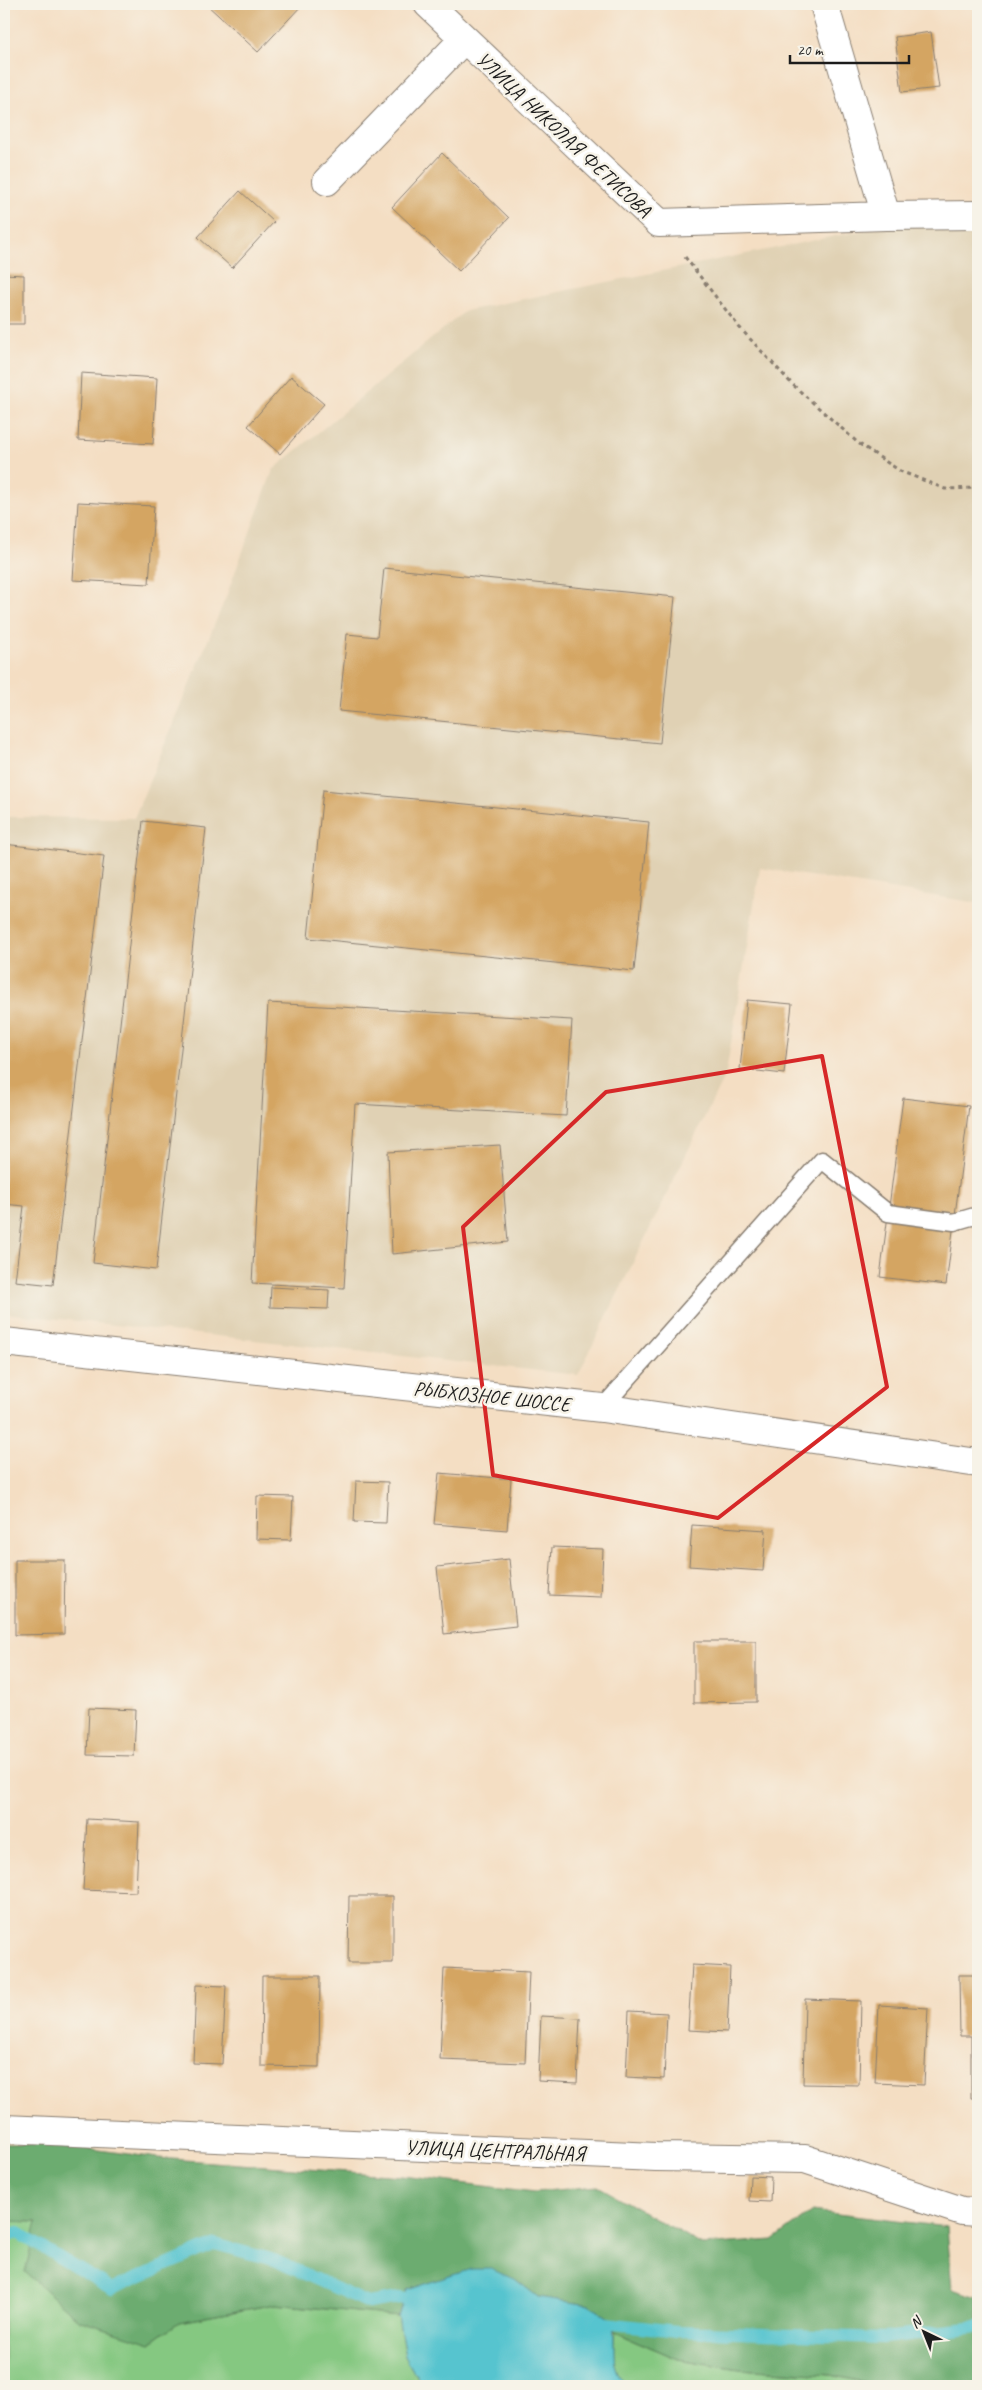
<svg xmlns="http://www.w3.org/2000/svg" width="982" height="2390" font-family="Caveat,sans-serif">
  <rect width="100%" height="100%" fill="#f7f3e8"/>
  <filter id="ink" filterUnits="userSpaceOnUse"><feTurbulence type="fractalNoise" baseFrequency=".02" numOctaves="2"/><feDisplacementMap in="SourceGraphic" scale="10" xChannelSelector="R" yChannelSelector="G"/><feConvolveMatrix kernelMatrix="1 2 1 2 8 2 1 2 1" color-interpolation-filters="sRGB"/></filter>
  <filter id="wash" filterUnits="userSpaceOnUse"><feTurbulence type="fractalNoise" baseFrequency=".0096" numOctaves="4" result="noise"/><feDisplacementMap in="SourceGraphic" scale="20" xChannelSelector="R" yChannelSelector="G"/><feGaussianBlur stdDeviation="1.12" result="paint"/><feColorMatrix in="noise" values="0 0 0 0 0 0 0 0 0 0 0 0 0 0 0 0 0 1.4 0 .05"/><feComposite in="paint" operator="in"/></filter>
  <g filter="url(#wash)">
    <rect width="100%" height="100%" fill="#f4dec3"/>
    <path fill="#e0d1b4" d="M978 207V903L760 868 726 1073 578 1375 4 1313V817L134 818 226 597 273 470 465 311Z"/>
    <path fill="#85c881" stroke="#50724e" d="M4 2221 37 2222 150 2343 179 2322 275 2304 398 2316 405 2355 422 2386H4Z
      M615 2332 678 2359 740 2369 831 2375 883 2386H629C611 2373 613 2352 615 2332Z"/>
    <path fill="#6cac6f" stroke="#446446" d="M48 2143 158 2158 402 2176 535 2192 598 2186 702 2245 773 2240 812 2211 947 2227 952 2289 978 2297V2386H883L831 2375 740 2369 678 2359 615 2332 612 2320 589 2305 538 2297 516 2280 446 2278 407 2290 398 2316 275 2304 179 2322 150 2343 79 2320 25 2272 37 2222 4 2221V2144Z"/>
    <path fill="#57c4cf" stroke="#3a7076" d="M471 2269H491L516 2280 538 2297 589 2305 612 2320C618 2344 606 2368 629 2386H422L405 2355 398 2316 407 2290Z"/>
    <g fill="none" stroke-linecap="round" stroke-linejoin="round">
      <path stroke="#57c4cf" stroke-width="12" d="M4 2237 18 2233 112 2289 215 2244 274 2260 368 2303 399 2298 421 2301
        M597 2322 677 2331 883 2338 978 2327"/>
    </g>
    <g id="blocks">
      <path fill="#d4a562" d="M206 4H303L258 52Z
        M931 32 939 88 902 92 895 37Z
        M4 45H8V95H4Z
        M442 153 509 218 459 271 392 207Z
        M240 191 274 222 232 268 198 237Z
        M4 274 24 275V324H4Z
        M81 373 157 378 153 444 78 440Z
        M291 376 324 404 280 454 248 426Z
        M78 502 154 506 149 584 73 580Z
        M384 568 675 597 660 743 339 711 347 634 377 637Z
        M323 790 649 822 634 971 308 938Z
        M143 821 206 828 156 1270 93 1263Z
        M4 844 104 856 53 1285 15 1281 24 1206 4 1204Z
        M747 1000 792 1004 784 1074 740 1069Z
        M268 1003 572 1020 566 1116 355 1104 344 1288 252 1283Z
        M903 1098 969 1106 946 1285 880 1277Z
        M500 1145 508 1242 392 1254 388 1152Z
        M271 1287 329 1290 328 1309 270 1307Z
        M439 1473 511 1479 507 1530 434 1524Z
        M356 1481 388 1482 386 1523 354 1522Z
        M257 1496 293 1497 291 1540 256 1539Z
        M692 1525 766 1530 763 1571 689 1566Z
        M552 1547 603 1549 601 1597 549 1595Z
        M509 1559 516 1626 444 1634 437 1567Z
        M15 1560H65L64 1634 15 1635Z
        M694 1641H756V1702L694 1703Z
        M89 1708 136 1710 134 1756 87 1755Z
        M87 1819 139 1822 136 1892 83 1890Z
        M349 1896H393V1963H348Z
        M692 1965 730 1967 727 2032 688 2030Z
        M444 1968 529 1972 525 2063 440 2060Z
        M959 1975H978V2098H971V2036H960Z
        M262 1976H320L319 2067 261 2066Z
        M196 1985 226 1986 222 2064 193 2063Z
        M805 1999 861 2001 859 2085 803 2084Z
        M879 2005 928 2008 924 2085 875 2083Z
        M629 2011 667 2013 664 2079 626 2077Z
        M541 2016 580 2018 577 2083 538 2081Z
        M750 2176 771 2177 770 2202 749 2201Z"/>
    </g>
  </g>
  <g filter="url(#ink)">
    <use href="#blocks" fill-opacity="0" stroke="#887d70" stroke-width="1"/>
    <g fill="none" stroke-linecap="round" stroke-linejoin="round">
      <defs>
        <path id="lane" d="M602 1408 822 1160 888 1213 954 1222 978 1215"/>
        <path id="street" d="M428 4 659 223 886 216 824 4
          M327 181 464 39
          M886 216 978 215
          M4 2129 656 2157 805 2159 962 2211 978 2212"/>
        <path id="secondary" d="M4 1342 602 1408 978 1463"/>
      </defs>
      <use href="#lane" stroke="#887d70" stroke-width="19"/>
      <use href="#street" stroke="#887d70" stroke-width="30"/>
      <use href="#secondary" stroke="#887d70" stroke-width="30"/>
      <path stroke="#887d70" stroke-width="3" stroke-dasharray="4 4" stroke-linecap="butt" d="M685 257 739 327 792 384 858 443 900 471 945 489 978 488"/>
      <use href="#lane" stroke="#fff" stroke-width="16"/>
      <use href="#street" stroke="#fff" stroke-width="28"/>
      <use href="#secondary" stroke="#fff" stroke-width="28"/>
    </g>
  </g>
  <path fill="none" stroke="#d62828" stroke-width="4" stroke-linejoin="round" d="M822 1056 887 1387 718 1518 493 1475 463 1227 606 1092Z"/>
  <g text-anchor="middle" stroke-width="5" stroke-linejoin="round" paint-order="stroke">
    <g font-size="20" fill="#1c1c1c" stroke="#f7f3e8">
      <text transform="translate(564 134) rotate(43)" y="7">УЛИЦА НИКОЛАЯ ФЕТИСОВА</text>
      <text transform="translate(492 1396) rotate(6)" y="7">РЫБХОЗНОЕ ШОССЕ</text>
      <text transform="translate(495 2150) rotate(2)" y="7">УЛИЦА ЦЕНТРАЛЬНАЯ</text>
    </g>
  </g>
  <rect width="982" height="2390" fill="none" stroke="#f7f3e8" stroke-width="20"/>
  <g transform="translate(924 2332) rotate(317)" stroke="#f7f3e8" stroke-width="4" paint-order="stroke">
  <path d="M0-4L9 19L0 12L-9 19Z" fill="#1c1c1c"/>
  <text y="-8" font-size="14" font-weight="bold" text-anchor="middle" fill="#1c1c1c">N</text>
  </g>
  <path d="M790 55v8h119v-8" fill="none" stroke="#1c1c1c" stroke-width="2.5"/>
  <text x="797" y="55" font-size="15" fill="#1c1c1c" stroke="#f7f3e8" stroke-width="4" paint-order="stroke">20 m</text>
</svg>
